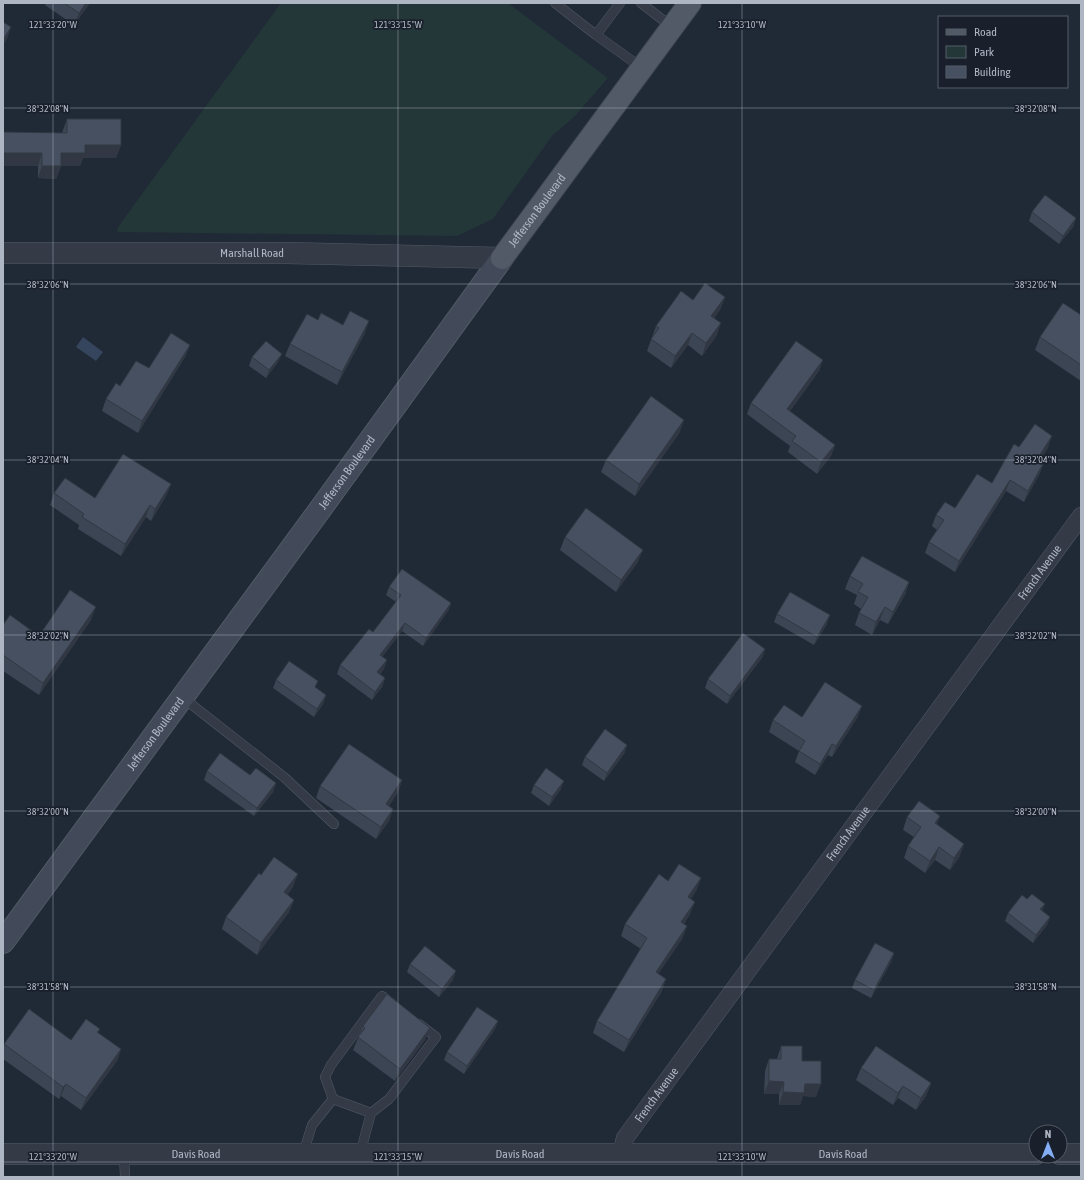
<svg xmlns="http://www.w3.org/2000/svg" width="1084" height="1180" font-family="'Asap Condensed',sans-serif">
  <rect width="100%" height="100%" fill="#202936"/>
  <path fill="#233638" d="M281 3H508L608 78 575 116 552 136 493 219 457 236 117 232 118 227Z"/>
  <path fill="#35455d" d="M83 337 103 352 96 361 76 347Z"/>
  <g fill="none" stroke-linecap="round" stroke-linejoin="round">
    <defs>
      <path id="service" d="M555 3 596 35
        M620 3 596 35 642 68
        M641 3 672 27
        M182 697 284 777 334 824
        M333 1099 325 1077 331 1065 382 996 392 1004
        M371 1113 389 1099 436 1037 419 1024
        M124 1154 125 1177
        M303 1154 312 1125 333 1099 371 1113 360 1154"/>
      <g id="minor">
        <path id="s1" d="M621 1154 625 1138 1081 516"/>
      </g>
      <g id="tertiary">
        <path id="s2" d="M3 253H287L502 258"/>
        <path id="s3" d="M3 1154H1036"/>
        <path d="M1060 1154H1081"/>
      </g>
      <g id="secondary">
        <path id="s4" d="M3 942 316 515 502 258"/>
      </g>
      <g id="primary">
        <path id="s5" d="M502 258 690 3"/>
      </g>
    </defs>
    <use href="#service" stroke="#515964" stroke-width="10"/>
    <use href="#minor" stroke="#515964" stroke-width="18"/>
    <use href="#tertiary" stroke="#515964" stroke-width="22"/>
    <use href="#secondary" stroke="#515964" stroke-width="24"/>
    <use href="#primary" stroke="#3d4450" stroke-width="24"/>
    <use href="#service" stroke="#343b47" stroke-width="9"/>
    <use href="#minor" stroke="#343b47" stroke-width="17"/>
    <use href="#tertiary" stroke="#343b47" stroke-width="21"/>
    <use href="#secondary" stroke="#424a5a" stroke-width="22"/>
    <use href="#primary" stroke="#525a67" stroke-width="22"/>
  </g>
  <path fill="#3c4553" d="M46 3H90L74 25 45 5Z
    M67 119 121 145 116 158H83L80 166H61L56 179 38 178V166H3L62 133Z
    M1032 212 1076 218 1073 227 1059 244 1029 221Z
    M725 297 720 310 714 318 717 335 702 356 688 345 671 368 647 351 656 326 693 300Z
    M1081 315V381L1035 350 1040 337Z
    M318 320 343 325 365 333 337 385 285 356 290 344Z
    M190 345 185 357 138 433 102 411 106 399 149 368Z
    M252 357 278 362 266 378 249 366Z
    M823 360 819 371 790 411 835 445 831 456 817 474 788 452 790 446 747 414 751 403Z
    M680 432 635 496 601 472 606 460Z
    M1019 447 1048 448 1040 459 1044 462 1040 473 1024 502 1006 491 955 572 925 553 929 542 937 530 932 526 936 515 955 508 992 483Z
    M171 484 166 496 151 521 146 517 121 556 78 529 79 525 50 505 54 493 95 498Z
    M565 537 638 562 616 592 560 550Z
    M850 576 909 582 905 595 888 624 880 620 872 635 855 625 859 613 861 609 854 604 857 595 845 589Z
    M389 587 451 603 448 611 423 646 402 631 382 657 384 669 380 674 385 678 382 687 372 700 337 674 340 665 373 632 396 602 386 595Z
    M777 614 827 624 814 645 774 622Z
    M91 620 39 695 3 671V625L39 636Z
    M765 649 762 658 727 704 705 688 708 679Z
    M276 680 316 688 326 695 323 704 314 717 273 688Z
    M862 706 857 718 832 757 828 755 815 775 795 762 799 751 769 732 773 720 802 717Z
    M627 745 624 754 604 781 582 765 585 757Z
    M207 771 250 775 276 783 273 792 254 816 204 780Z
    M402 780 398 792 389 806 393 809 389 821 376 839 316 798 320 786Z
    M534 785 561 789 549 806 531 793Z
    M907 817 937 825 960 856 950 870 935 860 925 873 904 858 908 846 914 837 903 830Z
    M261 875 293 887 287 895 294 900 289 912 257 955 222 929 226 917Z
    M701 878 696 891 691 899 690 914 684 924 687 926 682 939 658 974 662 991 624 1052 593 1033 597 1021 641 949 621 936 625 924 668 881Z
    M1042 911 1050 917 1047 925 1033 943 1005 921 1008 913Z
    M894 953 891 962 871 998 852 988 855 980Z
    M410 964 453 980 439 997 407 972Z
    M498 1021 495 1029 464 1074 444 1060 447 1052Z
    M363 1026 430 1028 425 1040 395 1081 353 1050Z
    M100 1029 98 1033 121 1049 117 1061 81 1110 61 1096 59 1099 3 1059V1046L4 1044 71 1040Z
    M781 1046 802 1061 816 1097 803 1096 800 1105H779V1094H764L765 1071 769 1059H777Z
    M861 1068 931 1083 926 1096 916 1110 898 1098 893 1105 856 1080Z"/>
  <path fill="#313843" d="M86 3H90L74 25 79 13Z
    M11 27 7 39 3 45V40Z
    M85 145H121L116 158H83L80 166H56L61 153Z
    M3 153H42L38 166H3Z
    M42 166H61L56 179 38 178Z
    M1076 218 1073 227 1059 244 1063 236Z
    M725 297 720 310 707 328 711 316Z
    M369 321 365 333 337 385 342 372Z
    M721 323 717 335 702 356 706 343Z
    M692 333 688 345 671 368 675 356Z
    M190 345 185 357 138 433 142 421Z
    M282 354 278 362 266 378 269 370Z
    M823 360 819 371 783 421 787 409Z
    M684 420 680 432 635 496 639 484Z
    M1052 436 1048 448 1034 469 1038 458Z
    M835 445 831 456 817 474 821 462Z
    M1044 462 1040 473 1024 502 1028 491Z
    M1010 480 1006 491 955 572 959 561Z
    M171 484 166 496 151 521 155 509Z
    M150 505 146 517 121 556 125 544Z
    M643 550 638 562 616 592 621 580Z
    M909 582 905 595 888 624 893 612Z
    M451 603 448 611 423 646 426 638Z
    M96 607 91 620 39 695 43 683Z
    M885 607 880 620 872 635 876 622Z
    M830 615 827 624 814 645 817 637Z
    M405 623 402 631 377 663 380 655Z
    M765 649 762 658 727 704 730 696Z
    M387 660 384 669 374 681 377 672Z
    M385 678 382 687 372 700 375 692Z
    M326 695 323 704 314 717 317 709Z
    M862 706 857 718 832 757 836 746Z
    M832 744 828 755 815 775 820 764Z
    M627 745 624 754 604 781 607 773Z
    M402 780 398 792 382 816 386 804Z
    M564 781 561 789 549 806 552 797Z
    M276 783 273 792 254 816 257 808Z
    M393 809 389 821 376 839 381 827Z
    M940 816 936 828 935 823Z
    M964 844 960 856 950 870 954 858Z
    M939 847 935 860 925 873 930 861Z
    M298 874 293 887 280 905 284 892Z
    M701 878 696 891 684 910 688 897Z
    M294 900 289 912 257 955 261 943Z
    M695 902 690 914 677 935 681 922Z
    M1045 904 1042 912 1040 909Z
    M1050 917 1047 925 1033 943 1036 935Z
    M687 926 682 939 651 985 656 972Z
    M894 953 891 962 871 998 874 990Z
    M456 971 453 980 439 997 442 989Z
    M666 979 662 991 624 1052 629 1040Z
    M498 1021 495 1029 464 1074 467 1066Z
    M430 1028 425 1040 395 1081 400 1069Z
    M121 1049 117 1061 81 1110 86 1098Z
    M769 1081 784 1082 779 1094H764Z
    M931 1083 926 1096 916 1110 921 1098Z
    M66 1084 61 1096 59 1099 63 1087Z
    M805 1084H821L816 1097 803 1096 800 1105H779L783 1092Z
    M903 1086 898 1098 893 1105 898 1093Z"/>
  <path fill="#465060" stroke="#313843" d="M64 3H86L79 13Z
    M3 22 11 27 3 40Z
    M67 119H121V145H85V153H61V166H42V153H3V132L67 133Z
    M1045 195 1076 218 1063 236 1032 212Z
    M705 283 725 297 711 316 721 323 706 343 692 333 675 356 651 339 659 328 656 326 681 291 693 300Z
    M1063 303 1081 315V365L1040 337Z
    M350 311 369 321 342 372 290 344 307 314 318 320 321 313 343 325Z
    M171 333 190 345 142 421 106 399 116 383 120 386 136 361 149 368Z
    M266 341 282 354 269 370 252 357Z
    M796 341 823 360 787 409 835 445 821 462 792 441 796 436 751 403Z
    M651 396 684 420 639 484 606 460Z
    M1035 424 1052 436 1038 458 1044 462 1028 491 1010 480 959 561 929 542 944 520 936 515 945 502 955 508 977 474 992 483 1014 444 1019 447Z
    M123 454 171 484 155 509 150 505 125 544 82 517 84 514 54 493 65 478 95 498Z
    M586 508 643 550 621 580 565 537Z
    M862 556 909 582 893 612 885 607 876 622 859 613 868 597 858 592 863 584 850 576Z
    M402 569 451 603 426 638 405 623 380 655 387 660 377 672 385 678 375 692 340 665 369 629 373 632 401 595 389 587Z
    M70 590 96 607 43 683 3 655V625L10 615 39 636Z
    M790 592 830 615 817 637 777 614Z
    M743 633 765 649 730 696 708 679Z
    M289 661 318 681 315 687 326 695 317 709 276 680Z
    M825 682 862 706 836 746 832 744 820 764 799 751 805 741 773 720 784 705 802 717Z
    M605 729 627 745 607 773 585 757Z
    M349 744 402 780 386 804 393 809 381 827 320 786Z
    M220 753 250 775 256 768 276 783 257 808 207 771Z
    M546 768 564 781 552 797 534 785Z
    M919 801 940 816 935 823 964 844 954 858 939 847 930 861 908 846 921 827 907 817Z
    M274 857 298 874 284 892 294 900 261 943 226 917 259 873 261 875Z
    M679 864 701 878 688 897 695 902 681 922 687 926 656 972 666 979 629 1040 597 1021 647 938 625 924 659 874 668 881Z
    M1032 894 1045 904 1040 909 1050 917 1036 935 1008 913 1022 895 1027 899Z
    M875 943 894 953 874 990 855 980Z
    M425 946 456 971 442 989 410 964Z
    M387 994 430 1028 400 1069 358 1037 365 1028 363 1026Z
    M477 1007 498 1021 467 1066 447 1052Z
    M29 1009 71 1040 86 1019 100 1029 97 1032 121 1049 86 1098 66 1084 63 1087 4 1044Z
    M781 1046H802V1061H821V1084H805L804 1093 783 1092 784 1082 769 1081V1059H781Z
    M876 1046 931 1083 921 1098 903 1086 898 1093 861 1068Z"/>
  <path fill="none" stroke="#aeb6c3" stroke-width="1" stroke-opacity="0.45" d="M53 3V1177M398 3V1177M742 3V1177M3 108H1081M3 284H1081M3 460H1081M3 635H1081M3 811H1081M3 987H1081M3 1162H1081"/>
  <g text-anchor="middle" stroke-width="3.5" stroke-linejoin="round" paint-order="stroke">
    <g font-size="12" fill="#aeb6c3" stroke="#19202b">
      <text dy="4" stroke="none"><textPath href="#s5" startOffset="59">Jefferson Boulevard</textPath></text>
      <text dy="4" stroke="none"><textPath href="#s2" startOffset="249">Marshall Road</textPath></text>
      <text dy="4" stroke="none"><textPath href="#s4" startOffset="582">Jefferson Boulevard</textPath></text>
      <text dy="4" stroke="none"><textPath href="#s1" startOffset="718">French Avenue</textPath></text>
      <text dy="4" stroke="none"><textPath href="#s4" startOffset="258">Jefferson Boulevard</textPath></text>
      <text dy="4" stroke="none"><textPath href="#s1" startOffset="394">French Avenue</textPath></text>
      <text dy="4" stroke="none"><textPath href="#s1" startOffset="70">French Avenue</textPath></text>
      <text dy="4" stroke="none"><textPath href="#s3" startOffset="193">Davis Road</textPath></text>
      <text dy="4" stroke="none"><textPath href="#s3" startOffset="517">Davis Road</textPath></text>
      <text dy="4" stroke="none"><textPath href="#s3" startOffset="840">Davis Road</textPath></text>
    </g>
  </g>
  <g font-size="10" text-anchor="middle" fill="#aeb6c3" stroke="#19202b" stroke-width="3.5" stroke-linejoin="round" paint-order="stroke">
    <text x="53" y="28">121°33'20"W</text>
    <text x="398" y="28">121°33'15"W</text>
    <text x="742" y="28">121°33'10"W</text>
    <text x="48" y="112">38°32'08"N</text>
    <text x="1036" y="112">38°32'08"N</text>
    <text x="48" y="288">38°32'06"N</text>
    <text x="1036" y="288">38°32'06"N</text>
    <text x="48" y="463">38°32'04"N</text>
    <text x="1036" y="463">38°32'04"N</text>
    <text x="48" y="639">38°32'02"N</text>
    <text x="1036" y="639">38°32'02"N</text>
    <text x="48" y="815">38°32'00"N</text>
    <text x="1036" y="815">38°32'00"N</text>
    <text x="48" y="990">38°31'58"N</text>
    <text x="1036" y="990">38°31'58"N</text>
    <text x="53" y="1160">121°33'20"W</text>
    <text x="398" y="1160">121°33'15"W</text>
    <text x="742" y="1160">121°33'10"W</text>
  </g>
  <rect width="1084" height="1180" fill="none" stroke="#aeb6c3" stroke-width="8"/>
  <rect x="938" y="16" width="130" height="72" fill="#19202b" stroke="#555c68"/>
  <rect x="946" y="29" width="20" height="6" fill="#525a67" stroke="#555c68"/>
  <text x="974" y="36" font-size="12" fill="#aeb6c3">Road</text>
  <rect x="946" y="46" width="20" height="12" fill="#233638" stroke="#555c68"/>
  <text x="974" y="56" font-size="12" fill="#aeb6c3">Park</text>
  <rect x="946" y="66" width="20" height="12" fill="#465060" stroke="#555c68"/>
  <text x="974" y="76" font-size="12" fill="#aeb6c3">Building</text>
  <g transform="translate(1048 1144)"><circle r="19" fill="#19202b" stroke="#555c68"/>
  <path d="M0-3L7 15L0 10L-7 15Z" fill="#83adf4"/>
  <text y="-6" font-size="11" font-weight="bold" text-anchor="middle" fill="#aeb6c3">N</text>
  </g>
</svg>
